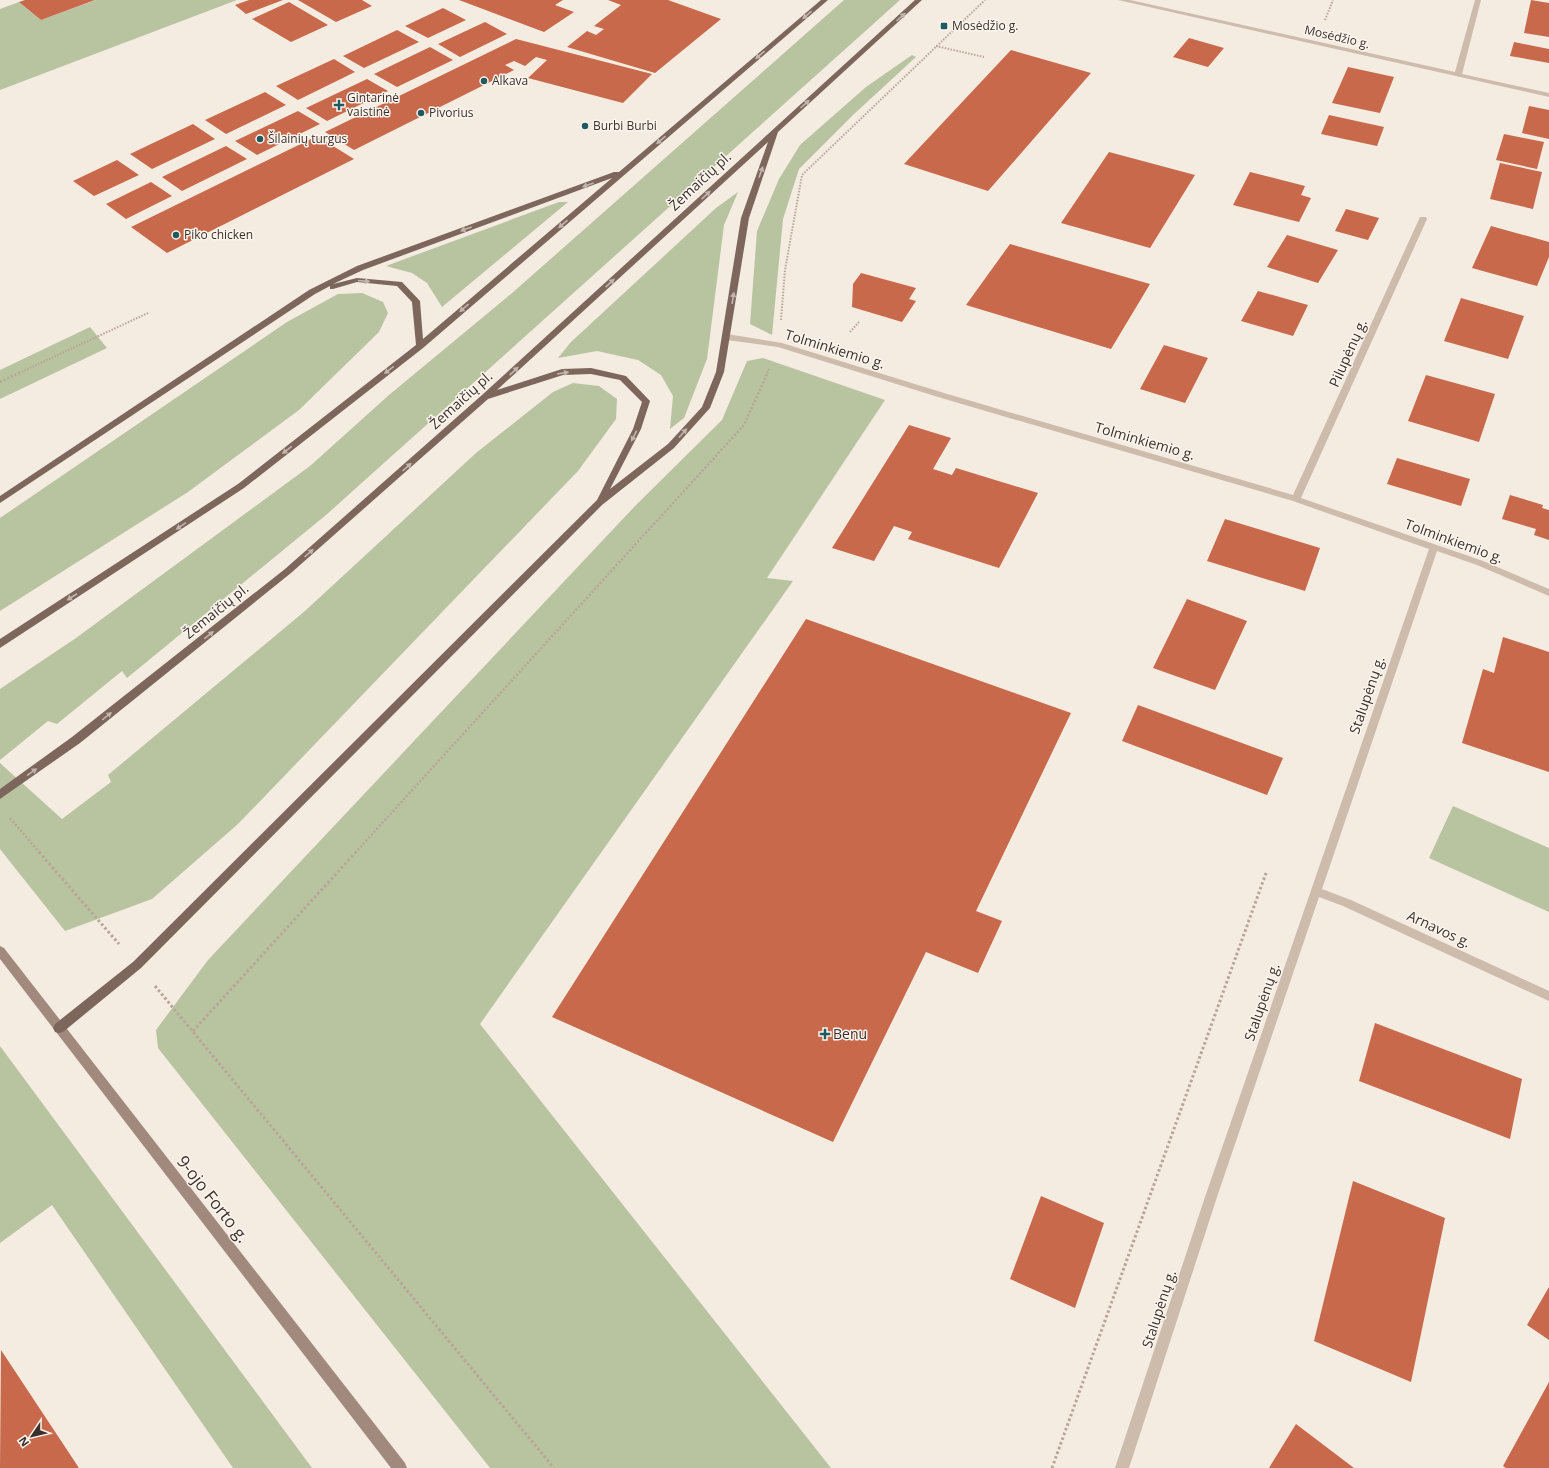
<svg xmlns="http://www.w3.org/2000/svg" width="1549" height="1468" font-family="'Open Sans',sans-serif">
  <rect width="100%" height="100%" fill="#f4ebe1"/>
  <path fill="#b8c4a0" d="M96 0H237L0 90V9L19 2 41 20Z
    M844 0H900L326 515 127 678 122 671 57 724 48 721 0 760V689L76 638 310 466 389 395 511 294Z
    M912 55 916 57 853 115 799 169 783 219 772 335 750 324 757 231 779 179 800 145 866 87Z
    M738 192 724 225 707 359 684 418 670 429 673 396 661 375 638 360 597 351 558 358 571 342 716 208Z
    M559 202H568L442 307 427 283 412 273 386 266Z
    M362 293 383 302 388 313 379 332 299 410 188 492 0 611V518L287 322 338 294Z
    M90 327 107 348 0 399V370Z
    M763 358 885 400 767 578 793 581 480 1024 831 1468H490L158 1048 156 1030 208 960 635 506 722 420 747 361Z
    M573 383 599 386 617 399 616 419 578 471 238 824 152 899 65 931 0 849V763L62 819 111 782 108 775 305 611 476 453 553 392Z
    M1453 806 1549 848V912L1429 858Z
    M0 1046 312 1468H233L52 1205 0 1243Z"/>
  <path fill="#c8694b" d="M25 0H95L41 20 19 2Z
    M249 0H283L246 14 235 5Z
    M298 0H362L372 6 336 22Z
    M459 0H563L555 5 574 12 544 32Z
    M608 0H668L721 19 655 73 567 47 587 31 596 35 604 29 594 26 621 5Z
    M1531 0 1549 3V37L1524 33Z
    M289 2 328 25 291 42 252 19Z
    M443 8 466 20 428 38 405 26Z
    M485 22 507 34 460 57 438 44Z
    M397 30 419 42 364 68 343 56Z
    M1189 38 1224 48 1208 67 1173 57Z
    M516 39 652 74 623 103 528 78 547 60 536 57 525 66 514 61 505 65 514 70 354 150 325 132Z
    M1514 42 1549 49V63L1510 56Z
    M430 47 453 60 397 87 374 74Z
    M1011 50 1091 73 988 191 904 164Z
    M334 59 355 72 298 100 276 86Z
    M1348 67 1394 77 1380 113 1332 103Z
    M367 79 388 91 327 121 306 108Z
    M265 92 286 105 226 134 205 120Z
    M1529 106 1549 110V139L1522 133Z
    M298 111 320 124 257 155 235 141Z
    M1329 115 1384 127 1377 146 1321 134Z
    M193 124 215 139 152 169 130 154Z
    M1504 134 1544 142 1537 169 1496 160Z
    M317 136 354 159 167 253 131 227Z
    M226 146 247 159 182 191 162 177Z
    M1109 152 1195 175 1150 248 1061 223Z
    M117 160 139 175 94 196 73 181Z
    M1500 163 1542 172 1533 209 1490 199Z
    M1250 172 1305 186 1301 195 1311 198 1299 222 1233 205Z
    M151 182 172 196 126 219 106 204Z
    M1346 209 1379 218 1368 240 1335 231Z
    M1491 226 1549 242V257L1537 286 1472 268Z
    M1287 235 1338 250 1318 283 1267 267Z
    M1010 244 1150 284 1111 349 966 305Z
    M861 273 916 288 909 299 916 301 902 322 852 307 853 284Z
    M1258 291 1308 305 1293 336 1241 321Z
    M1461 298 1524 316 1508 359 1444 341Z
    M1164 345 1208 358 1185 403 1140 389Z
    M1426 375 1495 394 1479 442 1408 421Z
    M909 425 951 438 933 469 952 475 956 468 1038 493 999 568 908 539 912 532 894 526 874 561 832 548Z
    M1397 458 1470 479 1461 506 1387 484Z
    M1510 495 1543 505 1542 508 1549 510V540L1534 535 1536 529 1502 519Z
    M1225 519 1320 548 1305 591 1207 561Z
    M1187 599 1247 621 1215 690 1153 668Z
    M806 619 1071 713 976 911 1002 921 978 973 926 952 833 1142 552 1017Z
    M1503 637 1549 652V772L1462 743 1483 669 1494 673Z
    M1138 705 1283 758 1267 795 1122 741Z
    M1375 1023 1522 1079 1510 1139 1359 1081Z
    M1353 1181 1445 1218 1411 1382 1314 1341Z
    M1041 1196 1104 1223 1075 1308 1010 1279Z
    M1549 1287V1340L1527 1325Z
    M1 1350 79 1468H0Z
    M1549 1382V1468H1506L1503 1466Z
    M1296 1424 1354 1468H1269Z"/>
  <g fill="none" stroke-linecap="round" stroke-linejoin="round">
    <path stroke="#b9a596" stroke-width="2" stroke-dasharray="1.5 1.5" stroke-linecap="butt" d="M1325 20 1333 0
      M936 46 984 57
      M781 320 785 270 802 175 985 0
      M850 332 859 322
      M19 373 148 313
      M767 373 769 369"/>
    <path stroke="#b9a596" stroke-width="2.5" stroke-dasharray="2 2" stroke-linecap="butt" d="M0 382 21 372
      M10 818 40 853
      M355 853 744 425 768 372"/>
    <path stroke="#b9a596" stroke-width="3" stroke-dasharray="2.5 2.5" stroke-linecap="butt" d="M39 852 119 944
      M155 986 554 1468
      M193 1031 356 852
      M1052 1468 1266 873"/>
    <path fill="#cdbbac" fill-rule="evenodd" d="M1118 0H1130L1455 72 1475 0H1481L1462 74 1549 93V97Z
      M1420 217H1426L1427 219 1301 498 1483 561 1549 589V596L1477 565 1437 551 1322 889 1351 900 1549 991V1001L1343 906 1319 897 1217 1197 1129 1468H1115L1205 1197 1429 549 1293 501 938 397 778 347 727 340 723 337 727 334 782 343 944 393 1293 495Z"/>
    <path fill="#a18a7d" fill-rule="evenodd" d="M0 946 4 948 405 1463 407 1468H391L0 959Z"/>
    <path fill="#7d675c" fill-rule="evenodd" d="M821 0H828L423 348 244 488 0 648V639L238 484 416 345 412 302 397 286 357 282 333 289H330V286L315 294 0 503V496L309 290 357 266 614 172H619ZM612 178 423 339 420 301 402 282 357 278 333 284 363 270Z
      M915 0H922L778 132 749 218 724 372 710 408 674 448 602 505 141 968 63 1032 59 1033 55 1032 53 1028 55 1024 133 962 597 500 633 429 642 402 620 380 591 374 563 375 488 399 291 573 80 743 0 799V789L72 737 285 569 482 395ZM768 142 741 218 716 372 702 407 668 444 610 489 641 429 650 401 626 376 591 368 562 369 497 390Z"/>
  </g>
  <defs><path id="oneway-solid" d="M-6-.8H1V-3.2L6.5 0L1 3.2V.8H-6Z"/></defs>
  <g fill="#c2b5ac">
    <use href="#oneway-solid" transform="translate(807 15) rotate(139)"/>
    <use href="#oneway-solid" transform="translate(901 17) rotate(-42)"/>
    <use href="#oneway-solid" transform="translate(760 55) rotate(139)"/>
    <use href="#oneway-solid" transform="translate(805 104) rotate(-42)"/>
    <use href="#oneway-solid" transform="translate(661 140) rotate(140)"/>
    <use href="#oneway-solid" transform="translate(761 172) rotate(-70)"/>
    <use href="#oneway-solid" transform="translate(588 185) rotate(160)"/>
    <use href="#oneway-solid" transform="translate(706 195) rotate(-43)"/>
    <use href="#oneway-solid" transform="translate(563 224) rotate(139)"/>
    <use href="#oneway-solid" transform="translate(466 229) rotate(160)"/>
    <use href="#oneway-solid" transform="translate(364 281) rotate(5)"/>
    <use href="#oneway-solid" transform="translate(610 283) rotate(-43)"/>
    <use href="#oneway-solid" transform="translate(733 298) rotate(-81)"/>
    <use href="#oneway-solid" transform="translate(464 308) rotate(139)"/>
    <use href="#oneway-solid" transform="translate(389 370) rotate(142)"/>
    <use href="#oneway-solid" transform="translate(514 371) rotate(-43)"/>
    <use href="#oneway-solid" transform="translate(563 373) rotate(-9)"/>
    <use href="#oneway-solid" transform="translate(683 433) rotate(-48)"/>
    <use href="#oneway-solid" transform="translate(634 436) rotate(117)"/>
    <use href="#oneway-solid" transform="translate(287 450) rotate(142)"/>
    <use href="#oneway-solid" transform="translate(407 467) rotate(-42)"/>
    <use href="#oneway-solid" transform="translate(181 526) rotate(146)"/>
    <use href="#oneway-solid" transform="translate(309 553) rotate(-42)"/>
    <use href="#oneway-solid" transform="translate(72 597) rotate(147)"/>
    <use href="#oneway-solid" transform="translate(209 635) rotate(-39)"/>
    <use href="#oneway-solid" transform="translate(107 716) rotate(-39)"/>
    <use href="#oneway-solid" transform="translate(32 772) rotate(-36)"/>
  </g>
  <g fill="#1f5a5e" stroke="#fbf5ee" stroke-width="1.5">
    <rect x="940" y="22" width="8" height="8" rx="2"/>
    <circle cx="484" cy="81" r="4"/>
    <path d="M337 99h4v4h4v4h-4v4h-4v-4h-4v-4h4z"/>
    <circle cx="421" cy="113" r="4"/>
    <circle cx="585" cy="126" r="4"/>
    <circle cx="260" cy="139" r="4"/>
    <circle cx="176" cy="235" r="4"/>
    <path d="M823 1028h4v4h4v4h-4v4h-4v-4h-4v-4h4z"/>
  </g>
  <g text-anchor="middle" stroke-width="3" stroke-linejoin="round" paint-order="stroke">
    <g font-size="12" fill="#3b302b" stroke="#fbf5ee" text-anchor="start">
      <text x="952" y="30">Mosėdžio g.</text>
      <text x="492" y="85">Alkava</text>
      <text x="347" y="102">Gintarinė<tspan x="347" dy="14">vaistinė</tspan></text>
      <text x="429" y="117">Pivorius</text>
      <text x="593" y="130">Burbi Burbi</text>
      <text x="268" y="143">Šilainių turgus</text>
      <text x="184" y="239">Piko chicken</text>
    </g>
    <g font-size="12" fill="#3b302b" stroke="#fbf5ee">
      <text transform="translate(1337 37) rotate(13)" y="4">Mosėdžio g.</text>
    </g>
    <g font-size="14" fill="#3b302b" stroke="#fbf5ee">
      <text transform="translate(700 181) rotate(-43)" y="5">Žemaičių pl.</text>
      <text transform="translate(835 349) rotate(17)" y="5">Tolminkiemio g.</text>
      <text transform="translate(1348 353) rotate(-66)" y="5">Pilupėnų g.</text>
      <text transform="translate(461 400) rotate(-42)" y="5">Žemaičių pl.</text>
      <text transform="translate(1145 441) rotate(16)" y="5">Tolminkiemio g.</text>
      <text transform="translate(1454 541) rotate(20)" y="5">Tolminkiemio g.</text>
      <text transform="translate(216 611) rotate(-39)" y="5">Žemaičių pl.</text>
      <text transform="translate(1367 695) rotate(-71)" y="5">Stalupėnų g.</text>
      <text transform="translate(1439 929) rotate(25)" y="5">Arnavos g.</text>
      <text transform="translate(1262 1002) rotate(-71)" y="5">Stalupėnų g.</text>
      <text transform="translate(1159 1309) rotate(-72)" y="5">Stalupėnų g.</text>
    </g>
    <g font-size="14" fill="#3b302b" stroke="#fbf5ee" text-anchor="start">
      <text x="833" y="1039">Benu</text>
    </g>
    <g font-size="17" fill="#3b302b" stroke="#fbf5ee">
      <text transform="translate(213 1199) rotate(52)" y="6">9-ojo Forto g.</text>
    </g>
  </g>
  <g transform="translate(32 1436) rotate(235)" stroke="#fbf5ee" stroke-width="3" paint-order="stroke">
  <path d="M0-3L7 15L0 10L-7 15Z" fill="#3b302b"/>
  <text y="-6" font-size="11" font-weight="bold" text-anchor="middle" fill="#3b302b">N</text>
  </g>
</svg>
